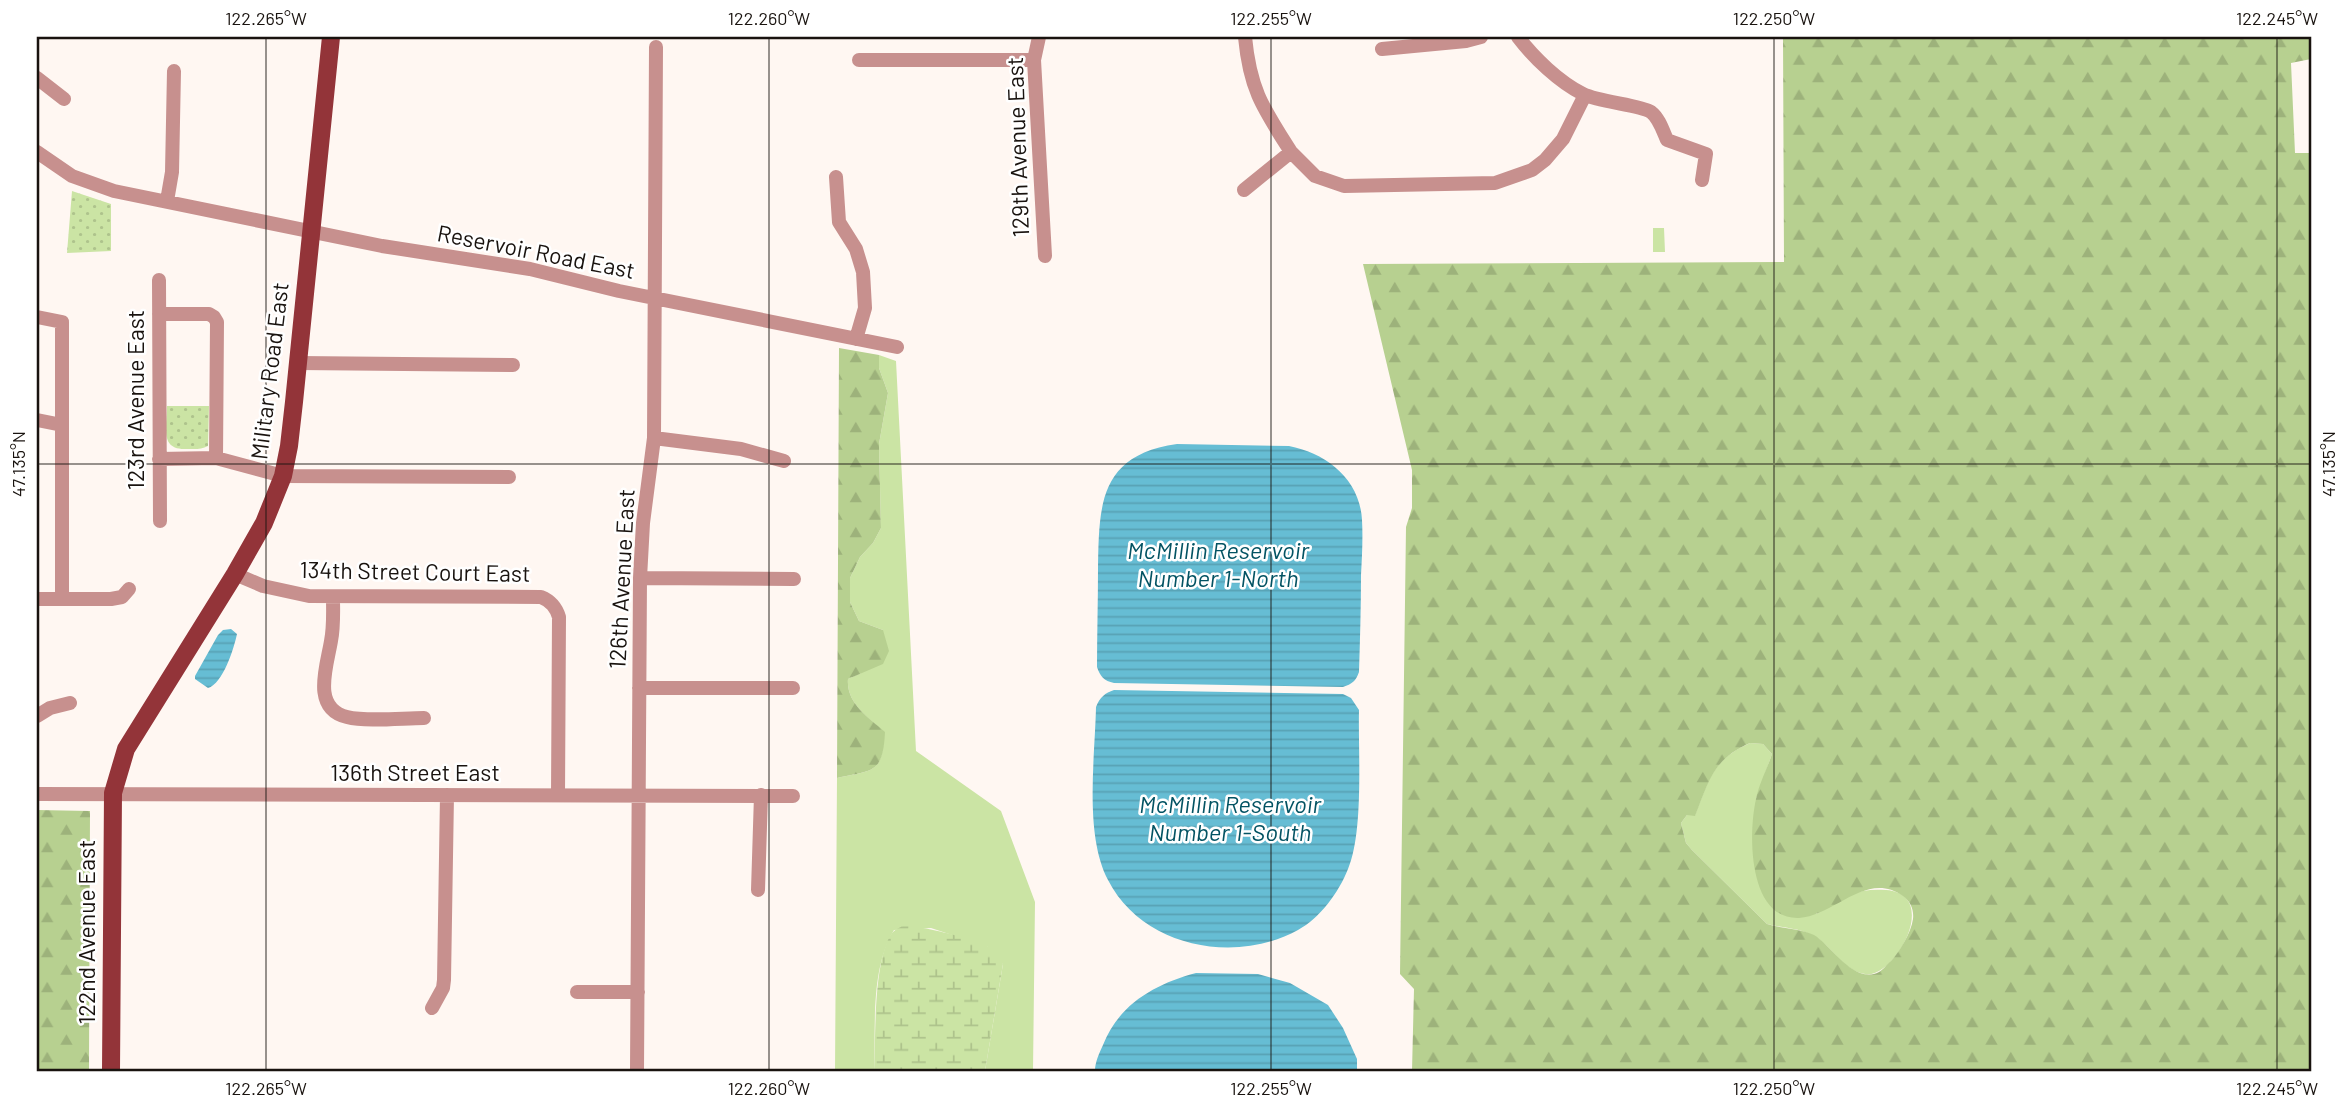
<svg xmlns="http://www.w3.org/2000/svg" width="2348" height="1108" font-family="Barlow,sans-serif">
  <defs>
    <pattern id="forest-firs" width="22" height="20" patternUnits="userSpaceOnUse" patternTransform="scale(1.75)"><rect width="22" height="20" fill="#b7d090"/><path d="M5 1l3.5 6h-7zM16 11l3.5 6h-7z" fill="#9db27b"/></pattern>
    <pattern id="wetland-marsh" width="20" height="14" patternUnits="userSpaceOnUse" patternTransform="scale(1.75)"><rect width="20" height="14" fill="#cbe4a4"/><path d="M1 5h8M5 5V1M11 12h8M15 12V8" fill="none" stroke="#aec38c"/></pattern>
    <pattern id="park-dots" width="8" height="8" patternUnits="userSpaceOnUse" patternTransform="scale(1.75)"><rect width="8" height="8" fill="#cbe4a4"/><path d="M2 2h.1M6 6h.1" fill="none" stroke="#aec38c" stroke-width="1.8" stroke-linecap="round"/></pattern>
    <pattern id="water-rules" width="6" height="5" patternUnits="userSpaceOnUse" patternTransform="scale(1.75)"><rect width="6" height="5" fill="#66bdd4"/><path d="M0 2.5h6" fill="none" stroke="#58a2b5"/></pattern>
  </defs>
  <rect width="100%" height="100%" fill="#fff7f2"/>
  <path fill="#cbe4a4" d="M1653 228H1664L1665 252H1653Z
    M879 355 896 361 916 751 1001 811 1035 902 1033 1071H985L1003 964 988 947 931 928 894 930C870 970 876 1026 874 1071H835L837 778C873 770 883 774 884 732 868 717 846 703 848 679L861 673 883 630 859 621 850 602V578L860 557 873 543 881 528 879 444 888 393 879 368Z
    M1750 743 1763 744 1772 754 1756 799 1816 914C1827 908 1838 900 1849 895 1861 890 1873 889 1886 890 1942 894 1894 980 1865 974 1842 970 1832 946 1814 936 1800 928 1783 928 1767 924L1692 850 1686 843 1681 823 1687 815H1695C1709 780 1712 760 1750 743Z"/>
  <path fill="url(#forest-firs)" fill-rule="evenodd" d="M1783 37H2311V59L2291 63 2295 153H2311V1071H1412L1414 989 1400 974 1406 527 1412 508V470L1363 264 1784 262ZM1750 743 1763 744 1772 754C1767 769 1759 784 1756 799 1748 834 1748 920 1799 918 1835 916 1866 870 1903 896 1911 902 1914 910 1913 919 1911 933 1900 951 1891 961 1887 964 1883 970 1879 972 1854 985 1831 945 1814 935 1799 928 1783 929 1767 924L1692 850 1686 843 1681 823 1687 815 1695 816C1709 781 1713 759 1750 743Z
    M839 348 879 355V368L888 393 879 444 881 528 873 543 860 557 850 578V602L859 621 883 630 889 651 883 664 848 679C846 703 868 717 885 732 883 774 873 770 837 778Z
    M37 810 90 811 89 1071H37Z"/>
  <path fill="url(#wetland-marsh)" d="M906 925C923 927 989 941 998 953 1001 956 1002 960 1003 964L985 1071H874C876 1037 873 960 892 933 896 929 900 927 906 925Z"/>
  <path fill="url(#park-dots)" d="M72 191 111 204V251L67 253Z
    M167 406H209L208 446C201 450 194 449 186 449 159 450 167 426 167 406Z"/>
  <path fill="url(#water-rules)" d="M1177 444 1289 446C1326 453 1360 479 1362 520 1363 538 1362 557 1361 575 1361 607 1360 639 1359 672 1356 681 1352 684 1343 687L1114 683C1104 681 1100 676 1097 667 1097 635 1098 602 1098 569 1099 505 1099 455 1177 444Z
    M231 629 237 634C234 648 223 684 208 688L195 679V676L218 635 223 630Z
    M1114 690 1343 694 1351 698 1359 710C1358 754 1364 831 1348 869 1339 892 1320 918 1298 930 1235 965 1142 947 1108 880 1084 834 1095 758 1096 707 1100 697 1105 693 1114 690Z
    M1196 973 1258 974 1290 983 1328 1005 1343 1028 1357 1059V1071H1095C1095 1062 1099 1054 1103 1045 1119 1004 1155 984 1196 973Z"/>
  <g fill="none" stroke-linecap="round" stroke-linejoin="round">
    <path stroke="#c7908e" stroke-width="14" d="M1039 37 1034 60 1045 256
      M1245 37C1250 90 1263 108 1291 152
      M1518 37C1534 58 1559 82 1583 94 1599 102 1641 105 1651 112 1659 118 1663 131 1667 140L1706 154 1702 180
      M1382 49 1466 41 1481 37
      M859 60H1034
      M37 78 64 99
      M37 152 72 176 114 191 382 246 530 269 619 291 897 347
      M836 177 839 222 856 249 863 272 865 308 856 339
      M1244 190 1291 152 1315 176 1344 186 1495 183 1532 170 1545 160 1563 139 1585 95
      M167 201 172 172 174 71
      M159 280 160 521
      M159 314H209L214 317 217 322 216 458
      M37 317 62 322V599
      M298 363 513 365
      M37 420 62 425
      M654 438 741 449 784 461
      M159 459 216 458 283 476 509 477
      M235 574 263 586 309 596 541 597C551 601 556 607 559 617L558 795
      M640 578 794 579
      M333 597C333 611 334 626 331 641 327 666 311 708 347 717 366 722 403 718 424 718
      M37 599H111L122 597 129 589
      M639 688H793
      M37 716 50 708 70 703
      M37 794 793 796
      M758 890 761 795
      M577 992H638
      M432 1008 443 988 444 980 447 795
      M637 1071 640 578 643 523 654 438 656 47"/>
    <path stroke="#933439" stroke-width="18" d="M111 1071 113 793 126 749 235 574 264 523 283 476 289 446 294 402 331 37"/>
  </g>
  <path fill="none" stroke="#19130f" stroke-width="2" stroke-opacity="0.45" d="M266 37V1071M769 37V1071M1271 37V1071M1774 37V1071M2277 37V1071M37 464H2311"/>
  <g text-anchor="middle" stroke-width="5" stroke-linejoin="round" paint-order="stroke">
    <g font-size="23" fill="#19130f" stroke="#fff">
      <text transform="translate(1018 147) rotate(-92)" y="8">129th Avenue East</text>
      <text transform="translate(536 252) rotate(11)" y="8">Reservoir Road East</text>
      <text transform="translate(270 371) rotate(-83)" y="8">Military Road East</text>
      <text transform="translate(136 400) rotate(-90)" y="8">123rd Avenue East</text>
      <text transform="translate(415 572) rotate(1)" y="8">134th Street Court East</text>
      <text transform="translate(622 579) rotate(-87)" y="8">126th Avenue East</text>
      <text x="415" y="781">136th Street East</text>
      <text transform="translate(87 932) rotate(-90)" y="8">122nd Avenue East</text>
    </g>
    <g font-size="24" font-style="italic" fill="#035363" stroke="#fff">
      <text x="1218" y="559">McMillin Reservoir<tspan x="1218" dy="28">Number 1-North</tspan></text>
      <text x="1230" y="813">McMillin Reservoir<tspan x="1230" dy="28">Number 1-South</tspan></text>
    </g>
  </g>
  <rect width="2348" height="1108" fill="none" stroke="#ffffff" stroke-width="77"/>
  <rect x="38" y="38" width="2272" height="1032" fill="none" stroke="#19130f" stroke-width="2.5"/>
  <g font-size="18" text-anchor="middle" fill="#19130f">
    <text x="266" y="25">122.265°W</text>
    <text x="769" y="25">122.260°W</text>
    <text x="1271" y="25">122.255°W</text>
    <text x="1774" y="25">122.250°W</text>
    <text x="2277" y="25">122.245°W</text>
    <text transform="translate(19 464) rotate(-90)" y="6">47.135°N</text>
    <text transform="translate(2329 464) rotate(-90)" y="6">47.135°N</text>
    <text x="266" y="1095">122.265°W</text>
    <text x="769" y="1095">122.260°W</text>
    <text x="1271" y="1095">122.255°W</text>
    <text x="1774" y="1095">122.250°W</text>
    <text x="2277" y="1095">122.245°W</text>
  </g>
</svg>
